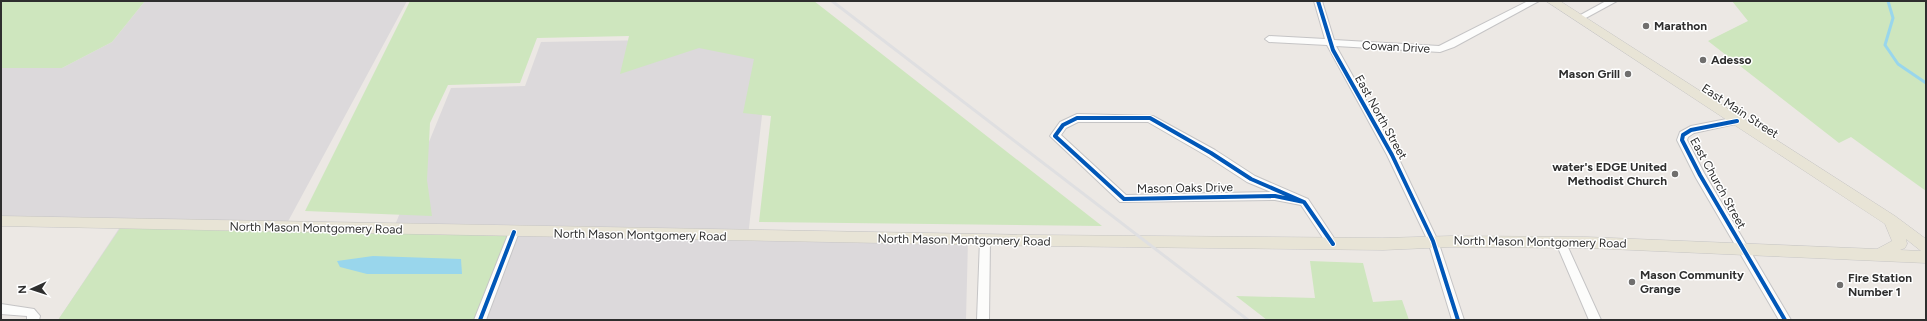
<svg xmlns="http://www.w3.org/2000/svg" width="1927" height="321" font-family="Figtree,sans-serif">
  <rect width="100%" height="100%" fill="#ece8e4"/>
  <path fill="#dcd9db" d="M145 1H407L285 227 393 230 451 88 525 86 541 42 771 38 748 236 968 240 966 320H58L122 224 1 222V68H62L112 42Z"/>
  <path fill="#cee6be" d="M1 1H145L112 42 62 68H1Z
    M410 1H814L1102 226 759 222 771 116 743 113 754 59 699 48 620 74 629 36 537 38 520 83 448 85 430 123 427 180 432 216 305 211Z
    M1732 1H1926V191L1851 137 1839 143 1708 41 1748 21Z
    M123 224 514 232 480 320H58Z
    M1310 261 1363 263 1373 302 1402 300 1409 320H1267L1236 296 1315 298Z"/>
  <path fill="#99d6ec" d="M373 256 461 259 462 274H367L340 267 337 261Z"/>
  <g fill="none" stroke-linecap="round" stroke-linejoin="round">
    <path stroke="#99d6ec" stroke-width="3" d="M1888 1 1893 18 1885 45 1898 64 1926 83"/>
    <defs>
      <path id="minor" d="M1314 1H1322L1334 40 1439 46 1528 1H1539L1454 47 1440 52 1336 46 1397 155 1438 241 1464 320H1452L1428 241 1387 155 1327 45 1269 42 1265 39 1269 36 1325 39Z
        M1606 1H1617L1582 20 1579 21 1575 18Z
        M1077 114 1153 116 1215 150 1255 176 1308 199 1338 244 1337 247 1333 248 1329 247 1301 205 1275 200 1120 202 1050 136 1060 122ZM1078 122H1148L1207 156 1247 182 1271 192 1126 195 1061 135 1066 128Z
        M1737 117 1742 121 1740 123 1694 133 1688 137 1687 140 1704 173 1791 320H1779L1696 178 1677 140 1680 132 1691 126Z
        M514 228 518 229 519 232 486 320H474L509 232 510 229Z
        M985 236 989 237 990 240 989 320H977L980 240 981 237Z
        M1561 239 1565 240 1566 243 1601 320H1589L1556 243 1557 240Z
        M1 304 34 309 40 316 39 320H27V316L1 314Z"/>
      <path id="major" d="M1546 1H1560L1895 216 1926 239V263L1587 248 1451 247 1383 250 1038 246 1 226V216L1038 235 1383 238 1451 236 1587 237 1877 249 1892 241 1885 224ZM1906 239 1921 251 1900 250 1905 248 1907 244Z"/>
    </defs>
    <use href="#minor" stroke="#c5c4c5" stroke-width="2"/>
    <use href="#major" stroke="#c6c5c4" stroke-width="1"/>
    <use href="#minor" fill="#fcfcfb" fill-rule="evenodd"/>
    <use href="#major" fill="#e8e4d6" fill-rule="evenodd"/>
    <path stroke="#dfdfe1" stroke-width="3" d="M832 1 1248 320"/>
    <defs>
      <path id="cycleway" d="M1318 1 1333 50 1392 155 1433 241 1458 320
        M1077 118H1150L1211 153 1251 179 1304 202 1275 196 1124 199 1055 136 1063 125Z
        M1737 121 1691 130 1683 135 1682 140 1700 175 1785 320
        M1304 202 1333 244
        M480 320 514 232"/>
    </defs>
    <use href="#cycleway" stroke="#fff" stroke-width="6"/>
    <use href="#cycleway" stroke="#0057b8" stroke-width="4"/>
  </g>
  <g fill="#706f6e" stroke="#fff" stroke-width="1.5">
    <circle cx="1646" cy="26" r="4"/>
    <circle cx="1703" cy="60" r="4"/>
    <circle cx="1628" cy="74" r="4"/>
    <circle cx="1675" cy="174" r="4"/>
    <circle cx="1632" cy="282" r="4"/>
    <circle cx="1840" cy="285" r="4"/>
  </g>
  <g text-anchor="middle" stroke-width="3" stroke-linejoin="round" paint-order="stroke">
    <g font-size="12" font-weight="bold" fill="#2e2e2e" stroke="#fff" text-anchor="start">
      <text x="1654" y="30">Marathon</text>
      <text x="1711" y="64">Adesso</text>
      <text x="1620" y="78" text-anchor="end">Mason Grill</text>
      <text x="1667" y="171" text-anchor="end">water's EDGE United<tspan x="1667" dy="14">Methodist Church</tspan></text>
      <text x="1640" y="279">Mason Community<tspan x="1640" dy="14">Grange</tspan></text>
      <text x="1848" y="282">Fire Station<tspan x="1848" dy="14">Number 1</tspan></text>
    </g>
    <g font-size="12" fill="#2e2e2e" stroke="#fff">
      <text transform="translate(1396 47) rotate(3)" y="4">Cowan Drive</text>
      <text transform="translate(1740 111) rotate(33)" y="4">East Main Street</text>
      <text transform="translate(1381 117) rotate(61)" y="4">East North Street</text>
      <text transform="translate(1718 183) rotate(61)" y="4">East Church Street</text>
      <text transform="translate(1185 188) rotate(-1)" y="4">Mason Oaks Drive</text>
      <text transform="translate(316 228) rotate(1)" y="4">North Mason Montgomery Road</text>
      <text transform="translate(640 235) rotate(1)" y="4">North Mason Montgomery Road</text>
      <text transform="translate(964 240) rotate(1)" y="4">North Mason Montgomery Road</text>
      <text transform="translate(1540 242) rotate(1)" y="4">North Mason Montgomery Road</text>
    </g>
  </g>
  <rect width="1927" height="321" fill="none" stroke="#2e2e2e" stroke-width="4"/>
  <g transform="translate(32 289) rotate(267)" stroke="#ffffff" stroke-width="3" paint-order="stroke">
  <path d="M0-3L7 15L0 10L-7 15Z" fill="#2e2e2e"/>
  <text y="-6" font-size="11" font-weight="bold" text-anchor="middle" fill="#2e2e2e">N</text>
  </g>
</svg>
